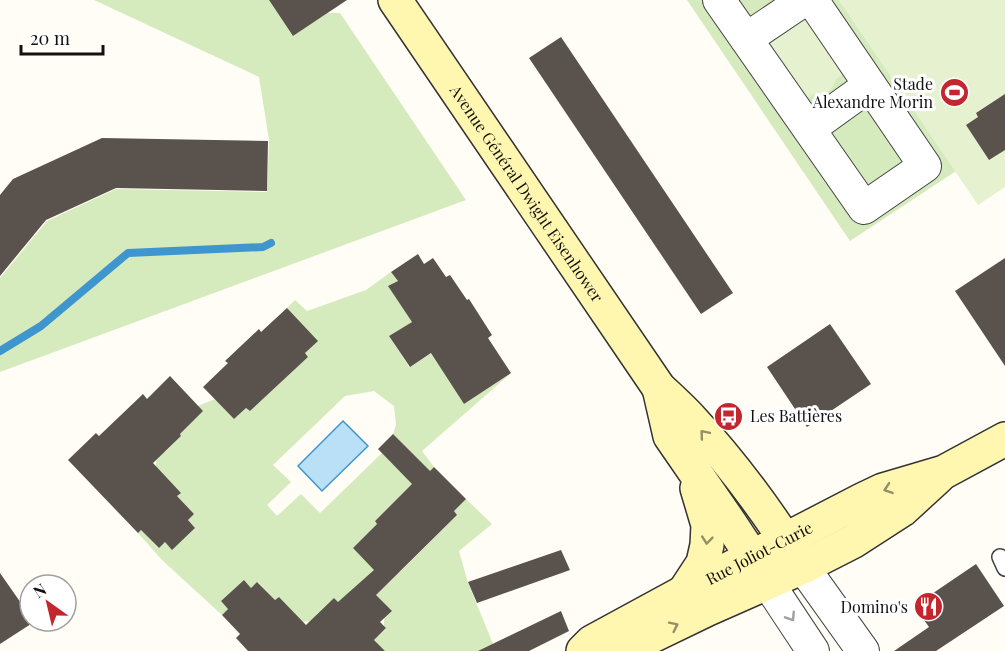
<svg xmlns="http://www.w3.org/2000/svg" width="1005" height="651" font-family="'Playfair Display',serif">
  <rect width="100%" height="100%" fill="#fffdf5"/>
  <path fill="#d5ebbd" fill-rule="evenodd" d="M94 0H269L293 36 328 13H340L466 200 0 372V278L47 221 116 189 267 192 269 140 259 77Z
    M687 0H839L956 171 850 241Z
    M391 272 398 281 389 287 412 322 389 336 409 367 432 353 464 404 511 373 422 451 434 467 410 491 407 489 375 521 377 524 353 548 385 580 401 571 457 515 454 511 466 499 492 524 459 551 468 583 496 651H366L376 642 374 640 386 629 384 626V619L392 611 338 602 334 598 317 614 314 622 297 621 295 614 279 597 275 600 258 582 251 588 244 580 221 601 228 609 222 615 162 560 138 533 141 530 158 548 165 542 172 549 195 528 188 520 194 514 177 496 180 493 156 472V455L165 452 181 436 180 434 190 424 188 421 189 414 198 406 215 399 234 419 246 408 250 411 308 357 305 353 317 341 287 308 295 300 307 311 366 290ZM374 391 394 406 396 425 393 434 407 449 392 463 382 453 320 513 301 494 277 516 267 505 291 482 273 465 345 396Z"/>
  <path fill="#e6f2cf" d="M839 0H1005V187L978 205Z
    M806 12 847 72 836 79 832 88 824 94H813L804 101 762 41Z"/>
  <path fill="#b9e0f7" stroke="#3f96cf" stroke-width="1.5" d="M343 421 368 446 322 491 298 466Z"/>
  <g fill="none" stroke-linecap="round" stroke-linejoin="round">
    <path stroke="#3f96cf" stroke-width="8" d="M0 351 41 326 128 253 263 247 271 243"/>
  </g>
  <path fill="#5a524d" d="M269 0H347L293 36Z
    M561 37 733 293 701 314 529 58Z
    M1005 94V150L989 160 966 125 978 117 976 113Z
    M102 138 268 141 267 191 116 188 46 220 0 276V195L13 179Z
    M418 254 424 264 433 258 446 277 450 275 467 300 469 299 492 335 488 338 511 373 464 404 431 353 410 367 389 336 412 322 388 286 398 281 391 272Z
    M1005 258V366L955 291Z
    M287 308 318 341 305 353 308 357 250 411 246 408 234 419 203 387 228 363 225 361 259 329 261 332Z
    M830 324 871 384 807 427 767 367Z
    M170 376 203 411 180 434 181 436 153 463 181 493 177 496 194 514 188 520 195 528 172 550 165 542 159 548 141 530 138 533 68 460 96 433 99 436 143 394 147 399Z
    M393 434 430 471 434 467 466 499 454 511 457 515 376 595 392 611 380 622 386 628 374 640 385 651H248L236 638 240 634 222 615 228 609 221 601 244 580 251 588 257 582 275 600 279 597 306 625 334 598 338 602 374 570 353 548 377 524 375 521 412 484 378 449Z
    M561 550 570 570 477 603 468 582Z
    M976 564 1004 606 936 651H894L929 627 914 606Z
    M0 573 30 616V621L34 622 0 644Z
    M561 611 569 631 529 651H478Z"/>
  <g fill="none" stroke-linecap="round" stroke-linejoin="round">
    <defs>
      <path id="lane" d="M1000 557 1005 568"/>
      <path id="street" d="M719 0 864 208 925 166 812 0
        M746 39 804 0
        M809 129 870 85
        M803 567 863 651
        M768 583 813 651"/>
      <g id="secondary">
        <path id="s1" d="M395 0 659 388C670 398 682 409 692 420 734 465 770 515 803 567"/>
        <path d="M659 388 670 436 730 523 764 575"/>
        <path d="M684 592 703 563 707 545 708 525 697 488"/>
        <path id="s2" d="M583 651 592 642 684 592 862 500 883 490 944 472 1005 439"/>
        <path d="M621 651 708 609 803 567 854 541 902 510 938 477"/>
      </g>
    </defs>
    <use href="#lane" stroke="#444" stroke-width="18"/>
    <use href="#street" stroke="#444" stroke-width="34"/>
    <use href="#secondary" stroke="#333" stroke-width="36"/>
    <use href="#lane" stroke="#fff" stroke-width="15"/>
    <use href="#street" stroke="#fff" stroke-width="32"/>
    <use href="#secondary" stroke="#fff6b0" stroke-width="33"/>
  </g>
  <defs><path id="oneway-chevron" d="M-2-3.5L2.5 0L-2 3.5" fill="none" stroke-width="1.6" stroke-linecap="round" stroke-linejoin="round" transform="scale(1.5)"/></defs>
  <g stroke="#948f68">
    <use href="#oneway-chevron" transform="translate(704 434) rotate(-130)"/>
    <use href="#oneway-chevron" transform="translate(888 489) rotate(161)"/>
    <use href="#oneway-chevron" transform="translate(707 540) rotate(96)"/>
    <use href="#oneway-chevron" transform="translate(674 626) rotate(-26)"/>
  </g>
  <use stroke="#a0a0a0" href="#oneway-chevron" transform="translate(791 617) rotate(57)"/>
  <defs>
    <symbol id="stadium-disc" viewBox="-11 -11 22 22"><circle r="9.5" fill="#c4262e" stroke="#fff"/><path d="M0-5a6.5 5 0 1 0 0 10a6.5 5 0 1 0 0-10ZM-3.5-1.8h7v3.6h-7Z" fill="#fff"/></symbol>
    <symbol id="bus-disc" viewBox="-11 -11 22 22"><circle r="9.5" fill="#c4262e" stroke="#fff"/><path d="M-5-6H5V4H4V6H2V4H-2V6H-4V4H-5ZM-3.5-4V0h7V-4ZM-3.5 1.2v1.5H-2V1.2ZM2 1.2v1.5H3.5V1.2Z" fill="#fff"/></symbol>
    <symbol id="restaurant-disc" viewBox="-11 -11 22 22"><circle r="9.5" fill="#c4262e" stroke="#fff"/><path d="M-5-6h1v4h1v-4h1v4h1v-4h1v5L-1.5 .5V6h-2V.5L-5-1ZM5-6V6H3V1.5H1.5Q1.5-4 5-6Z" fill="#fff"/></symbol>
  </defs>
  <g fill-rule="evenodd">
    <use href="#stadium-disc" x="938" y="76" width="33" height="33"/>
    <use href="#bus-disc" x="712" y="400" width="33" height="33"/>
    <use href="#restaurant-disc" x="912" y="590" width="33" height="33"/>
  </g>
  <g text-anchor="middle" stroke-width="6" stroke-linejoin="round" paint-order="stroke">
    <g font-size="16" fill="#111" stroke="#fff" text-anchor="end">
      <text x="933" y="90">Stade<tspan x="933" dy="18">Alexandre Morin</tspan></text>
      <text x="750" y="422" text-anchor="start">Les Battières</text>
      <text x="908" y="613">Domino's</text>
    </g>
    <g font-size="16" fill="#111" stroke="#fff">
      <text dy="6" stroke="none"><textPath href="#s1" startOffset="234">Avenue Général Dwight Eisenhower</textPath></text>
      <text dy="6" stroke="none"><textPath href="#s2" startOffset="202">Rue Joliot-Curie</textPath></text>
    </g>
  </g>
  <g transform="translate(48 603) rotate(326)"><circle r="28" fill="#ffffff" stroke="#a0a0a0" stroke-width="1.5"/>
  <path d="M0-4.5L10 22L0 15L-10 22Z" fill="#c4262e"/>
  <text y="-9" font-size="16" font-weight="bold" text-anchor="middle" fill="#111111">N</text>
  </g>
  <path d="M21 45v9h82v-9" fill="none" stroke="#111111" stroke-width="3"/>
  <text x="30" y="45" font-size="18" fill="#111111" stroke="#ffffff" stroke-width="4.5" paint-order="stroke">20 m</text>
</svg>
